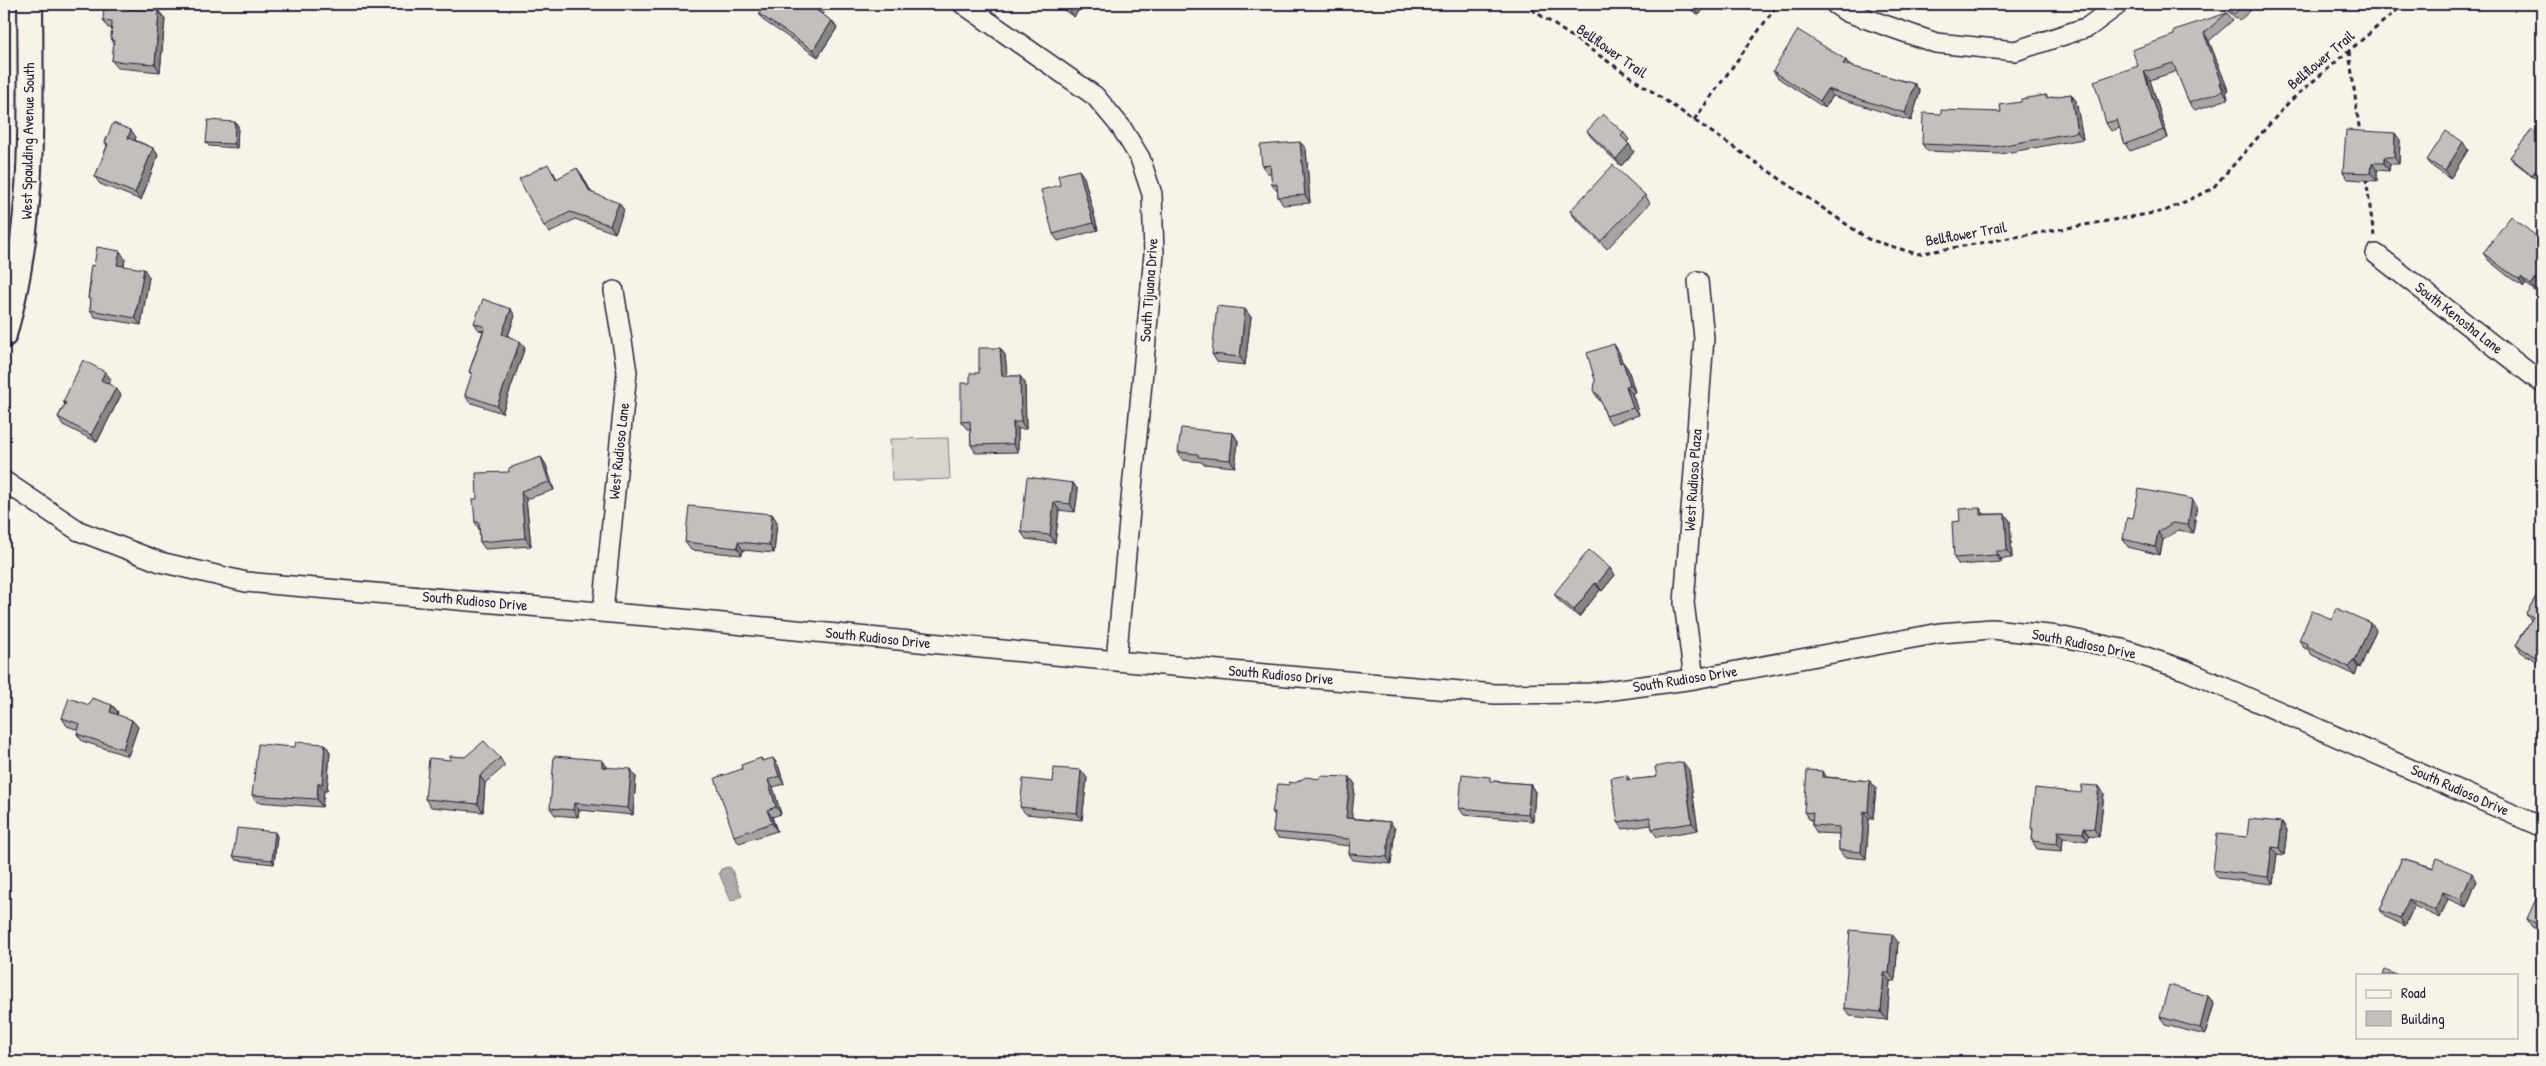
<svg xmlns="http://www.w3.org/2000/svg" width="2546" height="1066" font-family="'Patrick Hand',sans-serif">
  <rect width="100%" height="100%" fill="#f7f3e8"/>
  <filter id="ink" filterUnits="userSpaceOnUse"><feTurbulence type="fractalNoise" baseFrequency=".02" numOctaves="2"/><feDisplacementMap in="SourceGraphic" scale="10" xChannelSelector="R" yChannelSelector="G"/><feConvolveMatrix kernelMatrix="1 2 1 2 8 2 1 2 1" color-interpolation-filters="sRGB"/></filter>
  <g filter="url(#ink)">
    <path fill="#d8d5cf" stroke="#7d7c85" d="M948 438 950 479 892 481 890 439Z"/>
    <path fill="#aeabad" stroke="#76747f" d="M728 867 731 868 742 896 731 901 719 873 721 869Z"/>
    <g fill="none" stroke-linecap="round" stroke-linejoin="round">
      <defs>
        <path id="minor" d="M963 4 1095 96 1121 127 1140 158 1152 194 1154 254 1116 661
          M1835 4 1847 12 1936 43 2015 51 2088 27 2119 4
          M2376 254 2542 383
          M4 481 79 531 160 562 246 582 682 619 1116 661 1495 694 1591 693 1694 679 1940 633 1992 629 2058 636 2122 649 2185 670 2542 827
          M603 612 627 372 614 291
          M1694 679 1684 603 1704 338 1698 281"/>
        <path id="tertiary" d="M4 335C35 225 31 117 30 4"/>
      </defs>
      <use href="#minor" stroke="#22223b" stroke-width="22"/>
      <use href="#tertiary" stroke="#22223b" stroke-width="28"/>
      <path stroke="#22223b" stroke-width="3" stroke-dasharray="5 4" stroke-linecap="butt" d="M1524 4 1868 239 1917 254 2165 211 2212 189 2290 101 2404 4
        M2349 51 2360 134
        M1694 120 1778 4
        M2366 178 2374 236"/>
      <use href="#minor" stroke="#f7f3e8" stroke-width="19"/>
      <use href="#tertiary" stroke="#f7f3e8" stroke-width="24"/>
    </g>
    <path fill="#a7a4a3" stroke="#22223b" d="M135 4 134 9 165 19 160 72 118 68 112 61 114 44 111 39 112 28H108L103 20Z
      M1055 4H1083L1074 17Z
      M1682 4H1707L1699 15Z
      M2220 4H2258L2239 21Z
      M824 13 823 15 837 28 818 57 764 21 759 14Z
      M2227 13 2233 20 2209 41 2228 90 2226 91 2228 99 2195 110 2189 103 2177 71 2150 80 2168 138 2130 151 2125 144 2120 128 2111 131 2106 123 2138 66 2174 35Z
      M1850 66 1915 84 1920 92 1911 121 1833 96 1825 108 1778 78 1773 71Z
      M2071 94 2076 101 2083 139 2000 154 1927 151 1922 144 1941 114 2001 112 2021 102 2046 95 2048 98Z
      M235 122 238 126 237 148 209 146 206 143Z
      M2532 130 2535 178 2513 161 2510 157Z
      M1587 131 1624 133 1629 140 1627 142 1634 152 1621 166 1592 138Z
      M136 137 135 140 153 148 158 155 141 200 100 184 95 177 107 146 105 142Z
      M2400 140 2399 164H2390L2389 171 2377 170V181L2348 179 2343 172Z
      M1300 142 1306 149 1310 203 1283 205 1278 197V192L1272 185 1271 173H1267L1262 166Z
      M2468 150 2450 179 2433 167 2427 160Z
      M553 171 557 179 582 175 591 192 624 210 615 233 575 219 550 233 544 226Z
      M1084 177 1098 230 1058 241 1053 234 1060 185Z
      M1645 195 1650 203 1607 249 1575 218 1570 211Z
      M2542 241V284L2536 292 2526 284 2524 287 2509 277 2488 260 2483 253Z
      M125 259 124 266 149 277 141 325 95 317 90 310 91 302 88 298 90 283 89 280 94 266Z
      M515 316 508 336 525 347 502 413 469 402 465 395 472 375 469 372 483 331 479 330 474 323Z
      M1251 317 1245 365 1217 362 1212 354Z
      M1000 348 1005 355 1007 376H1020L1025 383 1026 429H1018V452L976 453 971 445 970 429H967L961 422 970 383Z
      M1619 352 1622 362 1628 369 1635 392 1632 393 1639 415 1611 424 1606 416 1601 401 1599 400 1594 392Z
      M111 379 108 384 121 395 97 442 63 425 58 417 65 404 63 402Z
      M1233 433 1238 441 1235 467 1203 464 1202 462 1183 460 1178 452Z
      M541 457 546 465 554 490 526 499 531 546 485 549 480 542 479 529 475 522 477 499 509 472Z
      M1073 483 1078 490 1075 512 1059 510 1055 543 1026 539 1021 532Z
      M2197 507 2193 533 2178 530 2163 540 2160 555 2128 547 2123 539 2133 518Z
      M1980 508 1984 514H2005L2010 521 2012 558 2001 559V562L1959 565 1954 558 1960 521Z
      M772 514 777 522 774 553 743 550 742 555 691 550 685 542Z
      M1610 568 1615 575 1602 591 1600 590 1579 617 1559 601 1554 594Z
      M2542 587V665L2521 652 2516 645 2531 620 2526 613Z
      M2332 619 2371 623 2376 630 2360 668 2358 667 2355 675 2312 655 2309 650 2304 648 2299 640Z
      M89 705H112L118 712 117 715 132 720 138 727 128 756 82 741 77 734 78 730 67 726 62 718Z
      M325 744 330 752 327 791H324L322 807 257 802 252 795 295 747Z
      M465 757 500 758 505 766 485 783 483 812 431 807 425 799 450 760Z
      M761 758 763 761 778 765 784 784 773 787 781 814 772 817 777 831 739 843 734 836 742 769Z
      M602 760 607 767 636 777 633 815 579 810 578 817 555 815 550 808Z
      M1689 770 1698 830 1657 837 1652 829 1651 825 1623 829 1618 822 1627 775 1630 780 1657 777Z
      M1827 777 1870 781 1876 788 1873 819H1869L1866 859 1844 857 1839 850V834L1817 833 1812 825V820L1809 819 1804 812Z
      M1087 778 1082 820 1026 814 1020 807 1053 782Z
      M1493 781 1530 784 1535 792 1533 821 1464 815 1459 808Z
      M1355 784 1351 818 1390 822 1395 829 1391 864 1353 860 1349 854 1350 846 1278 838 1273 832 1275 816 1272 812 1289 785Z
      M2099 786 2104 794 2099 837 2089 836 2088 841 2063 838 2062 851 2037 849 2032 841 2033 831 2031 828 2081 793Z
      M2282 822 2287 830 2284 855 2277 854 2273 884 2218 878 2213 870 2247 837Z
      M277 836 274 864 236 860 233 856Z
      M2402 858 2477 881 2466 907 2448 899 2440 918 2414 906 2405 926 2386 917 2380 910Z
      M2542 891V931L2532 927 2527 919Z
      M1898 942 1895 981H1890L1887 1020 1850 1016 1844 1008Z
      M2208 996 2214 1004 2205 1035 2165 1025 2160 1017Z"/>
    <path fill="#888684" stroke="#22223b" d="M129 4H135L134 16 128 9Z
      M1073 4H1083L1074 17 1069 10Z
      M1696 4H1707L1699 15 1694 8Z
      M819 6 824 13 822 18 816 10Z
      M159 11 165 19 160 72 155 64Z
      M832 21 837 28 818 57 813 50Z
      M2204 33 2209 41 2228 90 2222 83Z
      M1846 60 1851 67 1843 64Z
      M2144 72 2150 80 2168 138 2163 130Z
      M2220 83 2226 91 2228 99 2223 91Z
      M1915 84 1920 92 1911 121 1905 113Z
      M1827 89 1833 96 1825 108 1820 101Z
      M2071 94 2076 101 2083 139 2077 132Z
      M235 122 238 126 237 148 234 144Z
      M131 130 136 137 133 145 128 138Z
      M2395 133 2400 140 2399 164 2394 157Z
      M1300 142 1306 149 1310 203 1305 195Z
      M2463 142 2468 150 2450 179 2445 171Z
      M1629 144 1634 152 1621 166 1616 159Z
      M153 148 158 155 141 200 135 193Z
      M2384 157 2390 164 2389 171 2384 163Z
      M2542 162V169L2535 178 2532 175Z
      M2372 163 2377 170V181L2371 173Z
      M577 168 582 175 595 199 590 192Z
      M1079 170 1084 177 1098 230 1093 223Z
      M619 203 624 210 615 233 610 225Z
      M120 251 125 259 123 272 117 265Z
      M144 269 149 277 141 325 135 318Z
      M2542 270V284L2536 292 2531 285Z
      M2521 277 2526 284 2524 287 2519 279Z
      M511 309 515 316 506 341 502 334Z
      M1245 309 1251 317 1245 365 1240 357Z
      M520 341 525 347 502 413 497 406Z
      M1614 344 1619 352 1625 370 1620 363Z
      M1000 348 1005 355 1008 384 1002 376Z
      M1623 362 1628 369 1635 392 1630 385Z
      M105 372 111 379 106 388 101 380Z
      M1020 376 1025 383 1026 429 1021 422Z
      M1626 386 1632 393 1639 415 1633 408Z
      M116 388 121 395 97 442 91 435Z
      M1013 422 1018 429V452L1013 444Z
      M1233 433 1238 441 1235 467 1230 460Z
      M541 457 546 465 554 490 549 482Z
      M1073 483 1078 490 1075 512 1070 504Z
      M521 491 526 499 531 546 525 538Z
      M2192 499 2197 507 2193 533 2188 525Z
      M1054 502 1059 510 1055 543 1050 535Z
      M1980 508 1985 516 1980 515Z
      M772 514 777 522 774 553 769 545Z
      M2005 514 2010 521 2012 558 2007 551Z
      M2158 532 2163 540 2160 555 2155 547Z
      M738 542 743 550 742 555 737 548Z
      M1996 551 2001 559V562L1996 555Z
      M1610 568 1615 575 1602 591 1597 584Z
      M1595 583 1600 590 1579 617 1574 610Z
      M2371 623 2376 630 2360 668 2355 661Z
      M2353 660 2358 667 2355 675 2349 667Z
      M112 705 118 712 115 720 110 712Z
      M132 720 138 727 128 756 123 749Z
      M325 744 330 752 327 791 322 784Z
      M773 758 778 765 784 784 779 776Z
      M602 760 608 768 602 767Z
      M1683 762 1689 770 1698 830 1692 823Z
      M631 769 636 777 633 815 628 808Z
      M1081 770 1087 778 1082 820 1077 813Z
      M1822 771 1828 779 1822 777Z
      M480 776 485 783 483 812 478 804Z
      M1350 777 1355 784 1351 825 1346 818Z
      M768 780 773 787 781 814 776 807Z
      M1870 781 1876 788 1873 819 1868 812Z
      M318 783 324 791 322 807 317 799Z
      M1530 784 1535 792 1533 821 1528 814Z
      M2099 786 2104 794 2099 837 2094 829Z
      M574 803 579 810 578 817 573 810Z
      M767 810 772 817 777 831 772 823Z
      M1864 811 1869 819 1866 859 1861 852Z
      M1390 822 1395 829 1391 864 1387 857Z
      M2282 822 2287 830 2284 855 2279 848Z
      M2084 828 2089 836 2088 841 2083 833Z
      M2058 831 2063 838 2062 851 2057 844Z
      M275 832 277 836 274 864 272 860Z
      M2272 847 2277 854 2273 884 2268 877Z
      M2472 873 2477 881 2466 907 2461 899Z
      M2443 892 2448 899 2440 918 2435 910Z
      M2409 899 2414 906 2405 926 2400 918Z
      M1892 934 1898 942 1895 981 1889 973Z
      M1884 973 1890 981 1887 1020 1881 1012Z
      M2208 996 2214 1004 2205 1035 2200 1028Z"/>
    <path fill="#c2bfbd" stroke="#22223b" d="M104 4H129L128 9 159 11 155 64 112 61 114 40 111 39 112 21 103 20Z
      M766 4H816L819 6 816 10 832 21 813 50 759 14Z
      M1060 4H1073L1069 10Z
      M1688 4H1696L1694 8Z
      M2223 4H2245L2234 14Z
      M2227 13 2204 33 2222 83H2220L2223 91 2189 103 2173 63 2144 72 2163 130 2125 144 2117 120 2106 123 2094 81 2138 66 2132 50 2174 35V30Z
      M1798 30 1846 60 1843 64 1915 84 1905 113 1827 89 1820 101 1773 71Z
      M2071 94 2077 132 1994 147 1922 144 1923 113 1941 114V110L2001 112 2000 105 2021 102V99L2046 95V98Z
      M1603 114 1624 133 1621 136 1629 144 1616 159 1587 131Z
      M208 120 235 122 234 144 206 143Z
      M113 123 131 130 128 138 153 148 135 193 95 177 108 144 105 142Z
      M2346 130 2395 133 2394 157H2384V163H2372L2371 173 2343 172Z
      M2532 130 2542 138V162L2532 175 2510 157Z
      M2446 131 2463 142 2445 171 2427 160Z
      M1300 142 1305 195 1278 197 1277 184 1272 185 1270 165 1262 166 1260 145Z
      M548 164 556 179 577 168 590 192 619 203 610 225 570 212 544 226 519 179Z
      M1613 165 1645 195 1601 241 1570 211Z
      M1079 170 1093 223 1053 234 1041 190 1060 185 1058 175Z
      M2511 216 2542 241V270L2531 285 2521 277 2519 279 2504 269 2483 253Z
      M97 247 120 251 117 265 144 269 135 318 90 310 91 299 88 298 91 281 89 280 91 265 94 266Z
      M483 299 511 309 502 334 520 341 497 406 465 395 472 373 469 372 485 327 474 323Z
      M1217 306 1245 309 1240 357 1212 354Z
      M1614 344 1620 363 1623 362 1630 385 1626 386 1633 408 1606 416 1599 395 1594 392 1595 380 1587 353Z
      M979 348H1000L1002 376H1020L1021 422H1013V444L971 445 970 421 961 422V383H970V373H979Z
      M83 360 105 372 101 380 116 388 91 435 58 417 66 403 63 402Z
      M1181 428 1233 433 1230 460 1198 457V454L1178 452Z
      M541 457 549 482 521 491 525 538 480 542 479 522H475L473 499H477L476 473 509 472V468Z
      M1027 477 1073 483 1070 504 1054 502 1050 535 1021 532Z
      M2139 489 2192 499 2188 525 2172 523 2158 532 2155 547 2123 539 2127 517 2133 518Z
      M689 506 772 514 769 545 738 542 737 548 685 542Z
      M1980 508V515L2005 514 2007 551H1996V555L1954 558 1952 522 1960 521 1959 509Z
      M1589 550 1610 568 1597 584 1595 583 1574 610 1554 594Z
      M2542 587V661L2516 645 2533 617 2526 613Z
      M2336 608 2371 623 2355 661 2353 660 2349 667 2307 647 2308 644 2299 640 2312 611 2332 619Z
      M69 698 89 705 92 698 112 705 110 712 132 720 123 749 77 734 80 724 62 718Z
      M484 741 500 758 480 776 478 804 425 799 429 758 450 760V756L465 757Z
      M296 742 325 744 322 784 318 783 317 799 252 795 258 744 295 747Z
      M554 756 602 760V767L631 769 628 808 574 803 573 810 550 808Z
      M761 758 762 761 773 758 779 776 768 780 776 807 767 810 772 823 734 836 715 778 742 769 741 765Z
      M1683 762 1692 823 1652 829 1650 817 1618 822 1611 778 1627 775V780L1657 777 1655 767Z
      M1054 768 1081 770 1077 813 1020 807 1023 779 1053 782Z
      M1807 770 1822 771V777L1870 781 1868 812 1864 811 1861 852 1839 850V827L1812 825 1813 813 1804 812Z
      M1462 774 1490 777V781L1530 784 1528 814 1459 808Z
      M1320 776 1350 777 1346 818 1390 822 1387 857 1349 854 1350 839 1273 832 1275 812H1272L1278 784 1289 785V782L1295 783 1306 777 1320 779Z
      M2082 785 2099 786 2094 829 2084 828 2083 833 2058 831 2057 844 2032 841 2033 829 2031 828 2035 788 2081 793Z
      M2249 819 2282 822 2279 848 2272 847 2268 877 2213 870 2217 834 2247 837Z
      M237 828 275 832 272 860 233 856Z
      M2402 858 2433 868 2437 858 2472 873 2461 899 2443 892 2435 910 2409 899 2400 918 2380 910Z
      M2540 890 2542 891V926L2527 919Z
      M1850 930 1892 934 1889 973H1884L1881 1012 1844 1008Z
      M2385 970 2396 975H2383Z
      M2169 985 2208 996 2200 1028 2160 1017Z"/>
  </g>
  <g text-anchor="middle" stroke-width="5" stroke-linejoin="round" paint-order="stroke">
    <g font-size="15" fill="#22223b" stroke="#f7f3e8">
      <text transform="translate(1612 51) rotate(35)" y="5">Bellflower Trail</text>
      <text transform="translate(2321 60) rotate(-40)" y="5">Bellflower Trail</text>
      <text transform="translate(28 141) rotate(-89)" y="5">West Spaulding Avenue South</text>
      <text transform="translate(1966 234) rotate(-10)" y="5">Bellflower Trail</text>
      <text transform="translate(1149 290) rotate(-86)" y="5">South Tijuana Drive</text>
      <text transform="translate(2459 318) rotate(38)" y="5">South Kenosha Lane</text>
      <text transform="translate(619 451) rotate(-84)" y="5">West Rudioso Lane</text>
      <text transform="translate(1693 480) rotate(-86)" y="5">West Rudioso Plaza</text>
      <text transform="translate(475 601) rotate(5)" y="5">South Rudioso Drive</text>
      <text transform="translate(878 638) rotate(6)" y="5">South Rudioso Drive</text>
      <text transform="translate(2084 644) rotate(11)" y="5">South Rudioso Drive</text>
      <text transform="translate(1281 675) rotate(5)" y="5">South Rudioso Drive</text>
      <text transform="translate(1685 679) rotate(-9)" y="5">South Rudioso Drive</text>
      <text transform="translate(2460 790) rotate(24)" y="5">South Rudioso Drive</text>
    </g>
  </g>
  <rect width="2546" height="1066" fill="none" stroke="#f7f3e8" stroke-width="20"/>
  <rect x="10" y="10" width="2526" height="1046" fill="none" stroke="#22223b" stroke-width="2" filter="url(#ink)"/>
  <rect x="2356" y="974" width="162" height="65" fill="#f7f3e8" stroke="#a29fa3"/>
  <rect x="2366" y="990" width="25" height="8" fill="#f7f3e8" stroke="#a29fa3"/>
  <text x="2401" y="998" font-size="15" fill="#22223b">Road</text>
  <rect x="2366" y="1011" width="25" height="15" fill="#c2bfbd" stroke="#a29fa3"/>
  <text x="2401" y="1024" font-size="15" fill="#22223b">Building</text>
</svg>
